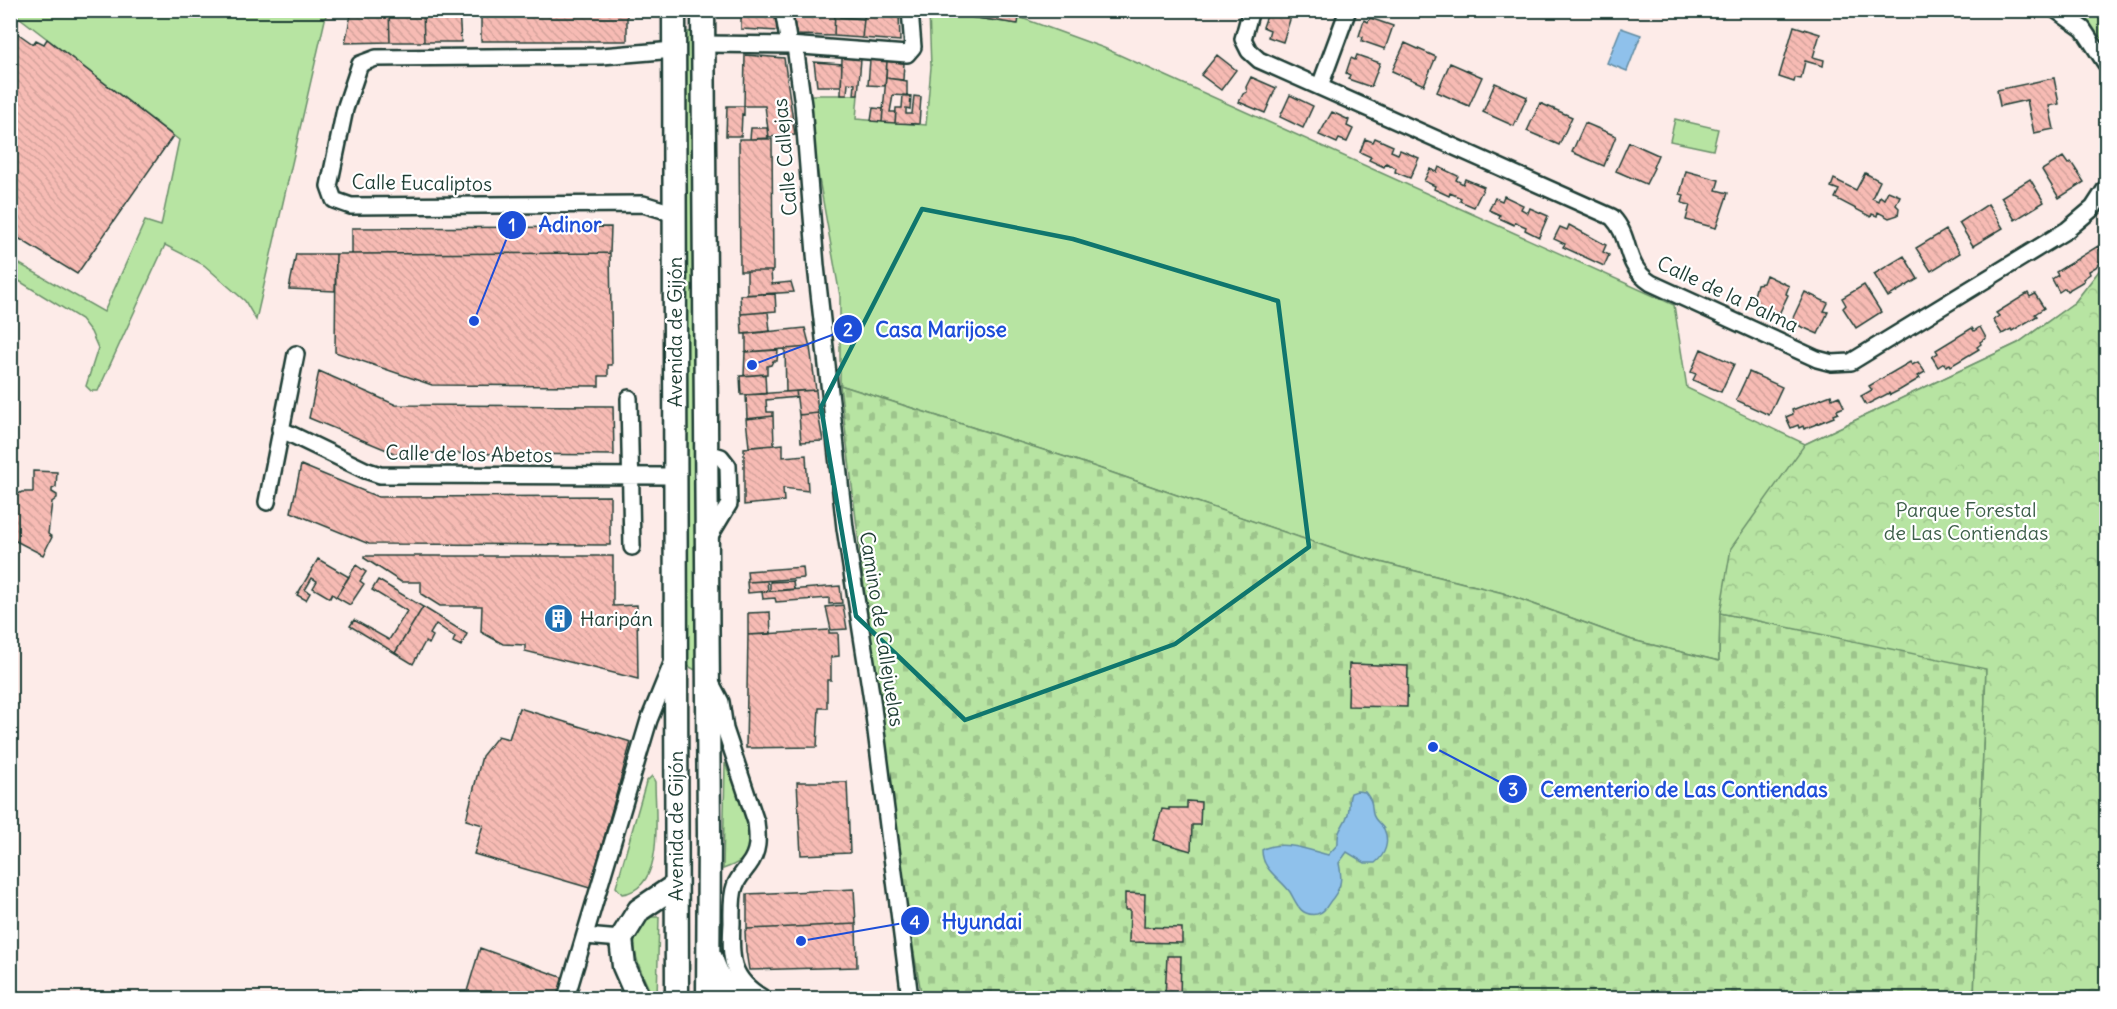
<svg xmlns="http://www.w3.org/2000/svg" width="2117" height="1009" font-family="Delius,sans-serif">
  <defs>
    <pattern id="cemetery-stones" width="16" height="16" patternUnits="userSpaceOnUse" patternTransform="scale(1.5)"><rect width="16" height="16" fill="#b7e4a2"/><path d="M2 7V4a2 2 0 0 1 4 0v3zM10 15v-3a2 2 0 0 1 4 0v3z" fill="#9dc48c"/></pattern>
    <pattern id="park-crowns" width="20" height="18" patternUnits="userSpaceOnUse" patternTransform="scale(1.5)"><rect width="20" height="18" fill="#b7e4a2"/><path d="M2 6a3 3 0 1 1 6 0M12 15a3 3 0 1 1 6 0" fill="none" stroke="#9dc48c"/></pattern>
    <pattern id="building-back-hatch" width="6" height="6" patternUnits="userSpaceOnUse" patternTransform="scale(1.5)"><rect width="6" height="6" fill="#f7bbb4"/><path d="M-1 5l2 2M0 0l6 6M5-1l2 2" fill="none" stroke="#d3a29b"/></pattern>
  </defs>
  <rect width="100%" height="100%" fill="#fdebe8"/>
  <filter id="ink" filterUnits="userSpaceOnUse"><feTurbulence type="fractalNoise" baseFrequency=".0167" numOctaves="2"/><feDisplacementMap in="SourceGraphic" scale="12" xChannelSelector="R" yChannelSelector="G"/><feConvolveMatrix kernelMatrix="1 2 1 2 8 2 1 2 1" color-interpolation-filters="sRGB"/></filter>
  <g filter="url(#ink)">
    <path fill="#b7e4a2" stroke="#6b906b" stroke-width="1.5" d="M11 11H327L256 320 245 301 204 265 165 245 98 391H91L86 386 98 348 91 332 81 319 11 276V259L104 312 145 221 161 226 179 140Z
      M929 11 1017 24 1019 17 1104 48 1674 305 1687 388 1805 444 2018 343 2075 302 2106 262 1974 998 1986 668 1720 614 1719 661 1632 640 1503 593 1348 554 1081 462 840 385V296L804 95H858L856 119 926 125 931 67Z
      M2069 11H2106V53Z
      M694 31 697 671 688 666 684 616 683 33Z
      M1675 119 1718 129 1713 150 1670 141Z
      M725 763C732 781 756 830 751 847 747 860 734 865 723 869Z
      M652 776 655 782C655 814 666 889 622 894L616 887 646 782Z
      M651 917H659L657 998H653C642 972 619 937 651 917Z"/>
    <path fill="url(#cemetery-stones)" stroke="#6b906b" stroke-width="1.5" d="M840 385 1081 462 1348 554 1503 593 1632 640 1719 661 1720 613 1986 668 1974 998H922L891 825 869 628Z"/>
    <path fill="url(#park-crowns)" stroke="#6b906b" stroke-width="1.5" d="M2106 262V998H1974L1986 669 1720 613 1731 548 1805 444 2018 343 2075 302Z"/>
    <path fill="#8fc1eb" stroke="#628ca2" stroke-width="1.5" d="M1621 28 1641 35 1627 71 1607 63Z
      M1357 791 1365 792C1373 802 1371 803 1373 814 1374 820 1381 824 1384 829 1390 842 1385 855 1375 863H1365L1347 852 1339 863C1342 877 1342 886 1333 898 1327 904 1326 912 1317 914 1300 917 1296 902 1290 892 1280 878 1262 870 1262 850 1281 839 1309 850 1328 855L1338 844C1337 828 1344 827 1348 814 1350 807 1348 800 1351 793Z"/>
    <path fill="url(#building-back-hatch)" stroke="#1f3d34" stroke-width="1.5" d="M352 10H389L390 42 345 43Z
      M389 10H423L424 42H390Z
      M423 10H459L461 42H424Z
      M481 10 627 11V41H481Z
      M741 10H776L779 31 741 29Z
      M793 10H835L834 36 796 35Z
      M835 10H842L840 17 864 19 862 38 834 36Z
      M865 10 899 14 900 41 862 38Z
      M885 10H899V14L885 13Z
      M945 10H971L970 16 945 12Z
      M971 10H1010L1009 15 1019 17 1018 24 970 17Z
      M1269 10H1293L1283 42 1268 37 1270 30 1263 27Z
      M1370 18 1393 26 1385 49 1362 41 1363 37 1359 36 1364 20 1368 22Z
      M1794 26 1820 34 1813 57 1824 60 1823 66 1805 61 1801 79 1795 78 1794 82 1779 77Z
      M10 28 33 44 36 40 44 44 47 39 173 136 77 274 10 233Z
      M1405 43 1436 57 1424 85 1392 71Z
      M745 55 784 58 795 135 769 137 765 106H744Z
      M1217 55 1236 70 1221 90 1201 75Z
      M1357 55 1380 63 1371 87 1348 79 1350 75 1346 73 1351 58 1355 60Z
      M842 58 861 59 858 95H854L855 84 848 83 847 95H841Z
      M870 60 887 61 885 86 868 85Z
      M887 61 904 63 903 80 886 78Z
      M814 62 842 64 841 86H817Z
      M1450 63 1482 77 1469 106 1437 92Z
      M1251 77 1276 88 1265 113 1239 102 1243 94 1247 92 1246 87Z
      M886 78 907 81V96L893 95 890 112H896L895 123 882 122Z
      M2054 78 2059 104 2049 106 2054 129 2034 133 2027 100 2000 106 1997 90Z
      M1495 83 1527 97 1514 126 1483 112Z
      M903 95 911 96 910 109 906 108V114H912L914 96 921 97 919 124 895 123 896 108H902Z
      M1290 95 1313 106 1303 128 1280 117Z
      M1540 103 1572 117 1559 145 1527 131Z
      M727 106H744V115L742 114 741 136H726Z
      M873 108 883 109 882 122 871 121Z
      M1332 112 1349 120 1347 126 1353 129 1347 142 1339 139 1337 143 1319 135Z
      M1585 123 1616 136 1604 166 1572 152Z
      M751 128H767L768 138 750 139Z
      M1375 138 1393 146 1391 151 1398 154 1400 150 1419 158 1410 178 1395 172 1396 168 1386 163 1384 167 1369 160 1371 157 1360 152 1365 139 1373 142Z
      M739 139H772L773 271H740Z
      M1629 142 1658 155 1653 167 1654 168 1646 184 1616 171Z
      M2063 157 2068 164 2071 162 2084 182 2059 198 2042 170Z
      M1439 167 1458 176 1456 180 1463 184 1465 179 1484 187 1474 207 1460 201 1461 198 1450 193 1449 196 1434 189 1435 186 1424 181 1430 169 1437 172Z
      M1686 171 1719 180 1716 190 1728 193 1716 228 1686 220 1690 205 1682 203 1684 195 1680 194Z
      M1865 173 1880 181 1872 198 1878 201 1880 196 1884 199 1888 191 1900 196 1896 205 1899 208 1898 215 1889 218 1878 212 1877 216 1872 214 1871 217 1835 198 1839 190 1831 187 1834 179 1856 190Z
      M2030 179 2044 202 2015 220 2001 197Z
      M1504 196 1523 205 1521 209 1528 213 1530 208 1548 216 1539 237 1525 230 1526 227 1515 222 1514 225 1499 218 1500 215 1489 210 1495 198 1502 201Z
      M1988 204 2003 228 1973 246 1959 223Z
      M1569 225 1606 245 1603 252 1609 255 1604 266 1563 247 1565 244 1554 239 1560 227 1567 230Z
      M611 227 610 253 352 254V228Z
      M1946 230 1960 253 1931 271 1916 248Z
      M2098 246 2104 256 2096 267 2089 271 2090 274 2083 279 2084 281 2067 291 2065 288 2059 292 2052 279 2058 275 2056 272Z
      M610 253 612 365H608V376H599V386L432 385 335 352 336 254Z
      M296 254H336L335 291 289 289Z
      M1904 256 1918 279 1888 297 1874 274Z
      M747 271H771L772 284 791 282 794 292 747 295Z
      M1766 275 1789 286 1786 294 1788 295 1778 316 1752 304 1757 284 1763 283Z
      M1864 285 1881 312 1856 328 1843 308 1846 305 1842 298Z
      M1805 292 1828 303 1824 311 1828 312 1818 334 1791 322Z
      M775 293 776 311 741 314 740 295Z
      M2028 293 2030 297 2035 294 2044 308 2035 314 2037 316 2012 331 2011 329 2002 334 1993 320 1999 316 1996 313Z
      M768 312 770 331 742 334 741 314Z
      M1980 327 1986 338 1980 342 1981 344 1977 347 1979 349 1951 366 1950 364 1946 366 1944 363 1938 367 1932 357 1938 353 1936 350 1972 328 1974 331Z
      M805 328 810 347 746 352V334Z
      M810 347 816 390 786 392 785 349Z
      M1701 349 1734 364 1721 392 1693 380 1696 374 1691 372Z
      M778 350 777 361H773L771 365 767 366V374L744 376 745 352Z
      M1910 362 1912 365 1918 362 1925 372 1918 376 1920 378 1900 390 1890 395 1889 393 1866 405 1861 396 1872 390 1869 386Z
      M319 371 396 405 613 406 614 455 394 453 309 418Z
      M1749 372 1782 387 1769 415 1736 400Z
      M765 374 766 394 741 395 740 376Z
      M816 390 818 413 799 415 796 391Z
      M796 391 797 397 766 400 767 412H773V416L747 419 746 395Z
      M1831 395 1832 399 1839 396 1844 407 1837 410 1838 413 1833 415 1834 417 1804 429 1803 426 1799 428 1798 425 1791 428 1786 417 1793 414 1792 410Z
      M818 413 823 441 801 442 799 415Z
      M773 416 774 445 749 447 746 419Z
      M783 444V457L806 455 808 491 783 488 784 501 744 505V448Z
      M301 465 378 497 610 496V545L369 544 291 512Z
      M33 471 57 472 56 487 52 489V492L57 495V498L52 502 48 534 52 537 43 555 10 538V498L22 492H33Z
      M364 556H613V606L637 605 638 679 525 651V645L503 644 481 632 482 606H440L421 594V582H401L364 558Z
      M318 559 349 577 336 597 332 594 330 598 313 588 317 581 312 578 305 590 310 593 306 600 297 595Z
      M356 565 366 572 360 581 364 584 350 605 336 597Z
      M803 567 804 578 748 582 747 571Z
      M378 580 423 607 395 653 350 626 354 620 389 640 407 611 372 590Z
      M767 581 768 591 748 593 747 582Z
      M793 581 794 589 770 591V582Z
      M840 586 842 603 829 604V598L776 602 775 598 763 599 762 592Z
      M843 605 847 629 831 630 826 607Z
      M423 607 467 634 461 646 453 642 455 637 436 624 430 634 433 636 429 644 425 642 413 664 395 653Z
      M770 612 771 634 748 635V613Z
      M829 630V633H838L839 656 831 657V680H827V708H819L817 747 746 748 748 635Z
      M1349 664 1408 666 1407 707 1348 706Z
      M519 708 631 742 590 888 474 854 483 825 466 820 482 756 498 736 509 739Z
      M797 782H847L850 853 801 855Z
      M1187 801 1201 802 1200 825H1192L1191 851 1153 840 1162 809 1169 810V808H1187Z
      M854 889 856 924 747 929V894Z
      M1125 893 1145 894 1144 927 1182 928V943L1129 942 1130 910H1125Z
      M856 924 857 967 749 970 746 951 745 931 747 929Z
      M480 948 564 978 557 998H465Z
      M1167 956H1181L1180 998H1165Z
      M354 991 381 998H352Z"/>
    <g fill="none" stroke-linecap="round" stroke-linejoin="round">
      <defs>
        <path id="minor" d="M783 10 789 45
          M1251 10 1243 39 1249 51 1259 60 1612 217C1633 239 1622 264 1651 283L1817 359 1832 363 1851 362 2067 230 2093 208 2106 188
          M2056 10 2083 29 2106 64
          M703 44 789 45 907 54 913 47 910 10
          M795 46 803 105 816 266 845 528 872 700 910 998
          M674 50 602 56 376 58 360 64 345 109 329 186 334 200 351 206 643 204 663 210 675 216
          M1320 86 1348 10
          M629 398 632 547
          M280 429 365 470 380 475 675 476
          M705 452 721 457 728 466 729 504 708 539
          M267 502 296 354
          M710 681 721 702 725 729 756 822C758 839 759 852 748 866 743 873 738 878 735 886 731 897 732 911 732 923 730 957 730 979 763 998
          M585 936 621 939
          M566 998 649 720 673 661"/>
        <path id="highway" d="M674 10 677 998
          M703 10 709 834 708 998
          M711 958C717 976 725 992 744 998
          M638 998 624 966 621 939 639 910 676 885"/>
      </defs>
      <use href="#minor" stroke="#1f3d34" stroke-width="20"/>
      <use href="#highway" stroke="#1f3d34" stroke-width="27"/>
      <use href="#minor" stroke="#fff" stroke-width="15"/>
      <use href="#highway" stroke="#fff" stroke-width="22"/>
    </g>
  </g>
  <path fill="none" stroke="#0f766e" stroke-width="4.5" stroke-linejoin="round" d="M922 209 1073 239 1278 301 1309 547 1175 644 965 720 856 616 821 407Z"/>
  <defs>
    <symbol id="building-disc" viewBox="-11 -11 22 22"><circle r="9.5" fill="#1f6fb2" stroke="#fff"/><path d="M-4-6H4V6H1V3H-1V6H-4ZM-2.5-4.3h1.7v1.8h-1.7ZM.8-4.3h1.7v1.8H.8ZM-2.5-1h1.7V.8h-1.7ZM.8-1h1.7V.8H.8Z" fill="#fff"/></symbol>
  </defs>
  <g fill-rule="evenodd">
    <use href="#building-disc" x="542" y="602" width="33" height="33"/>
  </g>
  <g text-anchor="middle" stroke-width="4.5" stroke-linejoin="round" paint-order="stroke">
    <g font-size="20" fill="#1f3d34" stroke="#fff">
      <text transform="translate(785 157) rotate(-95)" y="7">Calle Callejas</text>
      <text transform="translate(422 183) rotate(1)" y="7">Calle Eucaliptos</text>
      <text transform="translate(1728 294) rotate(25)" y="7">Calle de la Palma</text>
      <text transform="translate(675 332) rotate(-90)" y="7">Avenida de Gijón</text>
      <text transform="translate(469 454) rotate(1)" y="7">Calle de los Abetos</text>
      <text transform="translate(882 629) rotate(81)" y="7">Camino de Callejuelas</text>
      <text transform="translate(676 826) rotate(-90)" y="7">Avenida de Gijón</text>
    </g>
    <g font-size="20" fill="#3d5e4a" stroke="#fff">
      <text x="1966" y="517">Parque Forestal<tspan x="1966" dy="23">de Las Contiendas</tspan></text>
    </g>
    <g font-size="20" fill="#1f3d34" stroke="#fff" text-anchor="start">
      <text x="580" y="626">Haripán</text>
    </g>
  </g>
  <path fill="none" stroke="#1d4ed8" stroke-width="2" d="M474 321L512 225M752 365L848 329M1433 747L1513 789M801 941L915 921"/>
  <g fill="#1d4ed8" stroke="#fff" stroke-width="2">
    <circle cx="474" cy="321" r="6"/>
    <circle cx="752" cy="365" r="6"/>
    <circle cx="1433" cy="747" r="6"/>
    <circle cx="801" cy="941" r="6"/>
    <circle cx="512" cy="225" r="15"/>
    <circle cx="848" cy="329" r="15"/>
    <circle cx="1513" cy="789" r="15"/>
    <circle cx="915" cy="921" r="15"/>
  </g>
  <g font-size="18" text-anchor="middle" font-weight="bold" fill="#fff">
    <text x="512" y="231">1</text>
    <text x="848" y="336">2</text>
    <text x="1513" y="796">3</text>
    <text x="915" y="928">4</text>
  </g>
  <g font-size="21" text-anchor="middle" font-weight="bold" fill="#1d4ed8" stroke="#fff" stroke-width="4.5" stroke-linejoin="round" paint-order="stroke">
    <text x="570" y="232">Adinor</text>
    <text x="941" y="337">Casa Marijose</text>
    <text x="1684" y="797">Cementerio de Las Contiendas</text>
    <text x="982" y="929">Hyundai</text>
  </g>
  <rect width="2117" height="1009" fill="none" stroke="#fff" stroke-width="36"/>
  <rect x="18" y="18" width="2081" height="973" fill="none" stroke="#1f3d34" stroke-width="2" filter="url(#ink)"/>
</svg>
